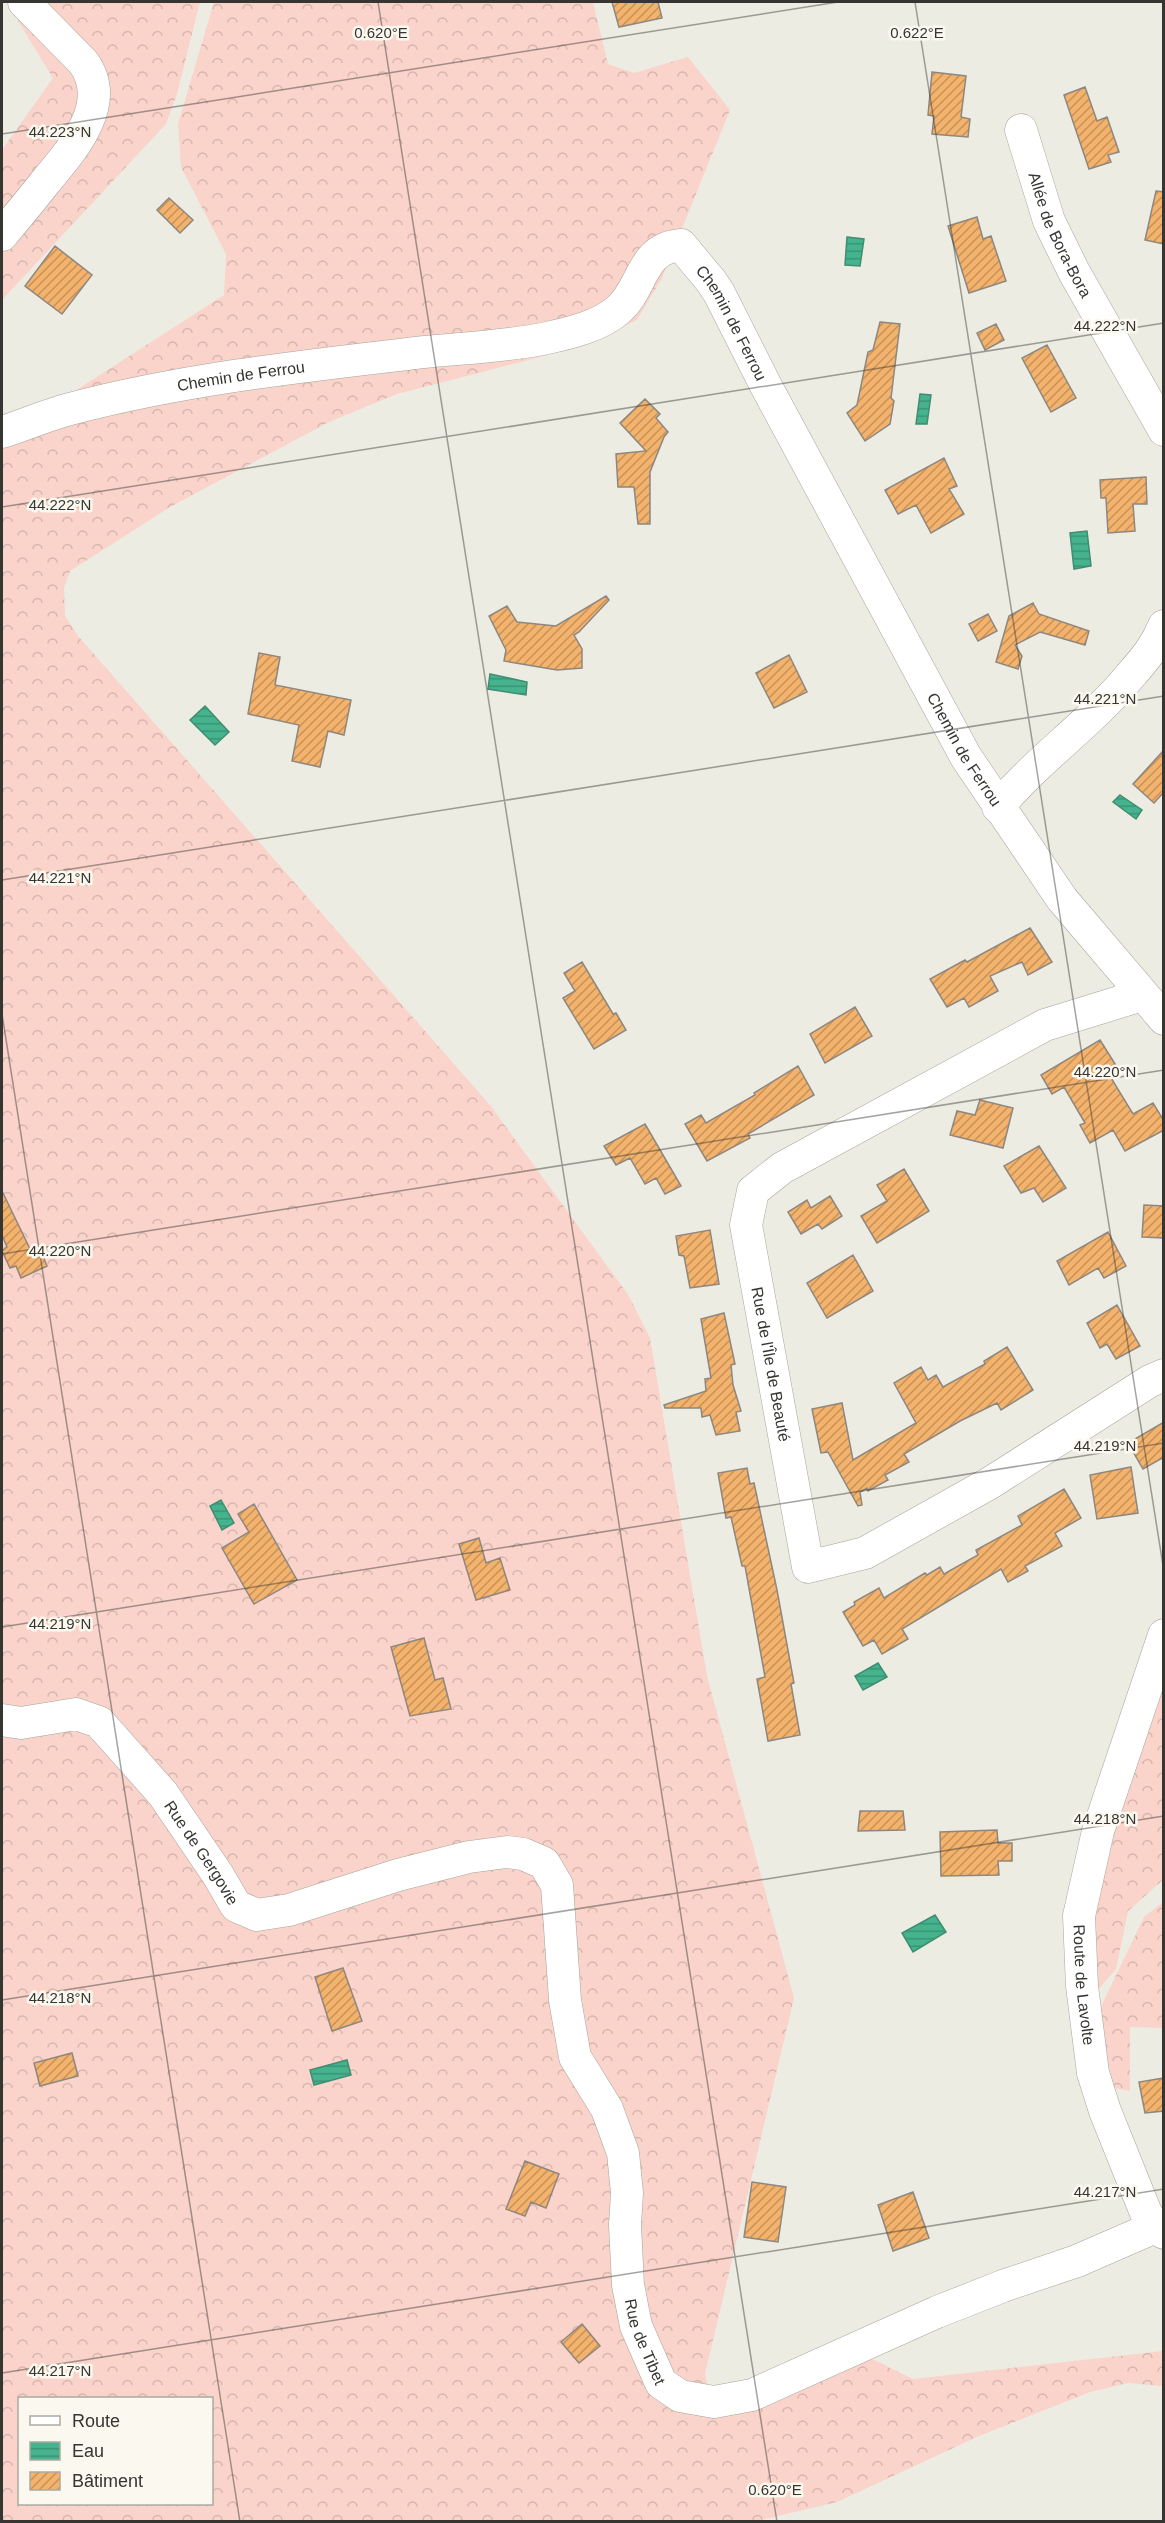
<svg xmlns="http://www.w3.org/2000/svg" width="1165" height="2523" font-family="Helvetica,sans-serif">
  <defs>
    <pattern id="forest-crowns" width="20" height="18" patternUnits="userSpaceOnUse" patternTransform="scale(1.5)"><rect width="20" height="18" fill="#fad3ca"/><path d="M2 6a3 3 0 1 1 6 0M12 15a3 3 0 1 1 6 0" fill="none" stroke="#d7b6ae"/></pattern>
    <pattern id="water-rules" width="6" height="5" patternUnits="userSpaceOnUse" patternTransform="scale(1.5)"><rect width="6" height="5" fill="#44b38e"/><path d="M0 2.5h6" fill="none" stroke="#3a9275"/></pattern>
    <pattern id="building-hatch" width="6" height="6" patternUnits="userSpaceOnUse" patternTransform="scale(1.5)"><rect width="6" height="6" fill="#f3b36d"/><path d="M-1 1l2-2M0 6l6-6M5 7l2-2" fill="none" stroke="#c6925a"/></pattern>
  </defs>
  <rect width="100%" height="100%" fill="#edece2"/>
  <path fill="url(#forest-crowns)" fill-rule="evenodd" d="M32 2H200L177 94 166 124 2 300V150L53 78 18 21Z
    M214 2H593L608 64 634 73 688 57 730 110 662 278 637 320 579 347 397 394 329 422 170 507 70 571 64 588 65 616 78 636 490 1105 629 1296 650 1338 707 1676 794 1998 705 2374 713 2410 866 2356 913 2379 1163 2351V2386L1128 2383 1090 2392 979 2436 837 2502 757 2521 2 2522V438L224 295 226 254 181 167 178 124ZM20 2398H212V2504H20Z
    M1163 1675V1880L1128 1911 1116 1969 1096 1992 1088 1905Z
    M1163 1902V2028L1130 2027V2091L1114 2088 1097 2015 1144 1917Z"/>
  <path fill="url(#water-rules)" stroke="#408d72" stroke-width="1.5" d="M847 237 864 239 860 266 845 265Z
    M920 394 931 395 927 424H916Z
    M1087 531 1091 566 1074 569 1070 533Z
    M490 674 527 682 526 695 488 689Z
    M205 706 229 732 215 745 190 720Z
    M1120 795 1142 810 1136 819 1113 802Z
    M221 1500 234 1523 222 1530 210 1506Z
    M878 1663 887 1677 863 1690 855 1676Z
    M935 1915 946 1932 913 1952 902 1933Z
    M347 2060 351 2075 314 2085 310 2070Z"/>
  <path fill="url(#building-hatch)" stroke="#8e877f" stroke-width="1.5" d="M612 2H658L662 18 619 27Z
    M932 72 966 76 961 117 970 119 968 137 932 134 934 116 928 115Z
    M1085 87 1097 121 1107 117 1119 152 1108 155 1111 162 1089 169 1064 95Z
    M1156 191 1164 192V244L1145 240Z
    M169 198 193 220 180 233 157 210Z
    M977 217 983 239 991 236 1006 281 969 293 948 226Z
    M55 246 92 275 62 314 25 286Z
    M880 322 900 324 891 398 894 401 890 424 865 441 847 413 857 405 868 352 873 350Z
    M996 324 1004 340 985 350 977 333Z
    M1047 345 1076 398 1051 412 1022 358Z
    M645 399 660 414 656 418 668 432 664 437 650 472V524H638L634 487H618L616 454 646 451 620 423Z
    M944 458 957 486 949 489 964 514 931 533 916 505 898 514 885 490Z
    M1146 477 1147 504H1133L1135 531 1108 533 1106 498H1101L1100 480Z
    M606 596 609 600 579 632 574 635 582 649V668L557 670 504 661 506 650 489 616 507 606 517 622 556 626Z
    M1033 603 1039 614 1089 631 1085 645 1040 632 1015 645 1022 656 1018 669 996 662 1009 616Z
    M988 614 997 631 978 641 969 624Z
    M259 653 280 657 275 685 351 700 344 735 328 731 320 767 292 761 299 725 248 714Z
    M789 655 807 692 774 708 756 673Z
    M1164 750V792L1154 803 1133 784Z
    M1030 928 1052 962 1028 975 1022 962 990 976 998 991 969 1007 964 998 947 1007 930 979 965 960 967 962Z
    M582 962 613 1014 616 1013 626 1030 594 1049 563 998 575 991 564 973Z
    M855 1007 872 1036 825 1063 810 1034Z
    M1100 1040 1117 1067 1108 1073 1133 1114 1153 1103 1164 1121V1130L1125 1151 1113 1130 1090 1143 1080 1125 1085 1123 1064 1087 1052 1094 1041 1075Z
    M798 1066 814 1095 748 1134 750 1138 707 1161 685 1124 701 1115 706 1123 755 1095 754 1093Z
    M980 1100 1013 1108 1003 1148 950 1135 957 1111 975 1115Z
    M645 1124 681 1186 665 1194 656 1178 645 1184 630 1158 616 1165 604 1146Z
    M1039 1146 1066 1188 1043 1202 1034 1188 1021 1193 1004 1166Z
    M904 1169 929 1211 877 1243 861 1216 887 1201 877 1185Z
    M2 1191 32 1253 40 1249 47 1266 21 1278 16 1266 10 1268 2 1251 7 1247 2 1235Z
    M830 1196 842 1216 822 1229 818 1224 801 1234 788 1212 807 1200 811 1208Z
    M1144 1205 1164 1206V1238L1142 1237Z
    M710 1230 719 1284 690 1288 684 1256 679 1255 676 1236Z
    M1108 1232 1126 1266 1104 1278 1098 1268 1069 1285 1057 1261Z
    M853 1255 873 1291 827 1318 807 1283Z
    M1117 1305 1140 1346 1116 1359 1107 1344 1100 1348 1087 1323Z
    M724 1313 735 1364 731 1365 733 1385 741 1411 736 1412 740 1431 716 1435 710 1415 702 1417 701 1408H665L664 1405 706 1391 705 1379 711 1378 701 1319Z
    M1007 1347 1033 1390 1001 1410 997 1403 960 1421 904 1454 909 1462 885 1475 888 1480 868 1491 867 1488 860 1492 862 1505 858 1506 828 1452 821 1453 812 1409 842 1403 853 1460 916 1423 894 1383 921 1367 928 1380 936 1375 943 1387 985 1364 984 1361Z
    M1164 1422V1457L1143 1469 1128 1443Z
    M1131 1467 1138 1513 1097 1519 1090 1475Z
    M747 1468 750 1484 754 1483 777 1590 794 1683 791 1684 800 1735 768 1741 757 1679 765 1677 745 1566H742L731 1517 726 1518 718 1473Z
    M1064 1489 1081 1518 1055 1533 1062 1546 1025 1566 1028 1571 1008 1582 1001 1569 902 1629 908 1639 882 1654 874 1640 863 1646 843 1612 855 1605 854 1602 879 1588 884 1598 925 1573 927 1575 940 1567 944 1574 978 1555 976 1550 1022 1525 1018 1516Z
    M254 1504 297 1580 254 1604 222 1548 249 1532 238 1514Z
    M479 1538 486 1563 500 1558 510 1590 476 1600 459 1544Z
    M424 1638 435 1680 443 1678 451 1709 410 1716 391 1647Z
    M860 1811H903L905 1830 858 1831Z
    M997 1830 998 1843H1012V1861H998L999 1875 941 1876 940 1832Z
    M343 1968 362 2021 332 2031 315 1977Z
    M72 2053 78 2076 40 2086 34 2063Z
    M1164 2078V2111L1145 2113 1139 2082Z
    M525 2161 559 2174 546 2208 531 2202 525 2216 506 2209Z
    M752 2182 786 2187 778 2242 744 2237Z
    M913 2192 929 2238 893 2251 878 2205Z
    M582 2324 600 2346 579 2363 561 2342Z"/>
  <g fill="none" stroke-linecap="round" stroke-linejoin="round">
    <defs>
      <g id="minor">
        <path id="s1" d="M1021 130 1049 221 1074 272 1164 430"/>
        <path d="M2 235C17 217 32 199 46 181 72 150 114 103 83 62L24 2"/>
        <path id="s2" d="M2 432C24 425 47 415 70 409 180 380 294 367 407 354 453 348 501 348 547 338 570 333 600 326 618 310 644 288 640 248 681 245L711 281 719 293 766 386 966 757 1062 899 1164 1019"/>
        <path d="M998 807C1038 759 1090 724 1130 676 1144 660 1156 646 1164 626"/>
        <path id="s3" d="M1142 995 1045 1025 782 1168 753 1191 746 1225 808 1567 865 1553 990 1483 1150 1381 1164 1375"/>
        <path id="s4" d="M1164 1635 1098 1831 1079 1916 1082 1986 1093 2073 1105 2111 1146 2213 1155 2227 1164 2233"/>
        <path id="s5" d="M2 1720 21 1723 76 1714 99 1722 163 1794 218 1875 236 1906 257 1915 289 1910 398 1875 469 1857 507 1852 523 1854 544 1863 557 1885 565 2000 575 2057 607 2109 623 2153 627 2193 625 2225 628 2285 636 2326 661 2383 680 2396 714 2402 752 2395 937 2312 1003 2286 1077 2261 1155 2227"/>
      </g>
    </defs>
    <use href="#minor" stroke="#a6a59b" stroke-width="33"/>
    <use href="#minor" stroke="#fff" stroke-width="32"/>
  </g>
  <path fill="none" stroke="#363531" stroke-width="1.5" stroke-opacity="0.45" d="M378 2 777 2522M915 2 1164 1572M2 134 838 2M2 507 1164 323M2 880 1164 696M2 1014 240 2522M2 1254 1164 1070M2 1627 1164 1443M2 2000 1164 1816M2 2373 1164 2189"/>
  <g text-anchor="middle" stroke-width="5" stroke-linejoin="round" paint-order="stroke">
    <g font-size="16" fill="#363531" stroke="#fbf9ef">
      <text dy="6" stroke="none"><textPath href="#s1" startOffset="112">Allée de Bora-Bora</textPath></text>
      <text dy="6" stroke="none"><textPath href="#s2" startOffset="820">Chemin de Ferrou</textPath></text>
      <text dy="6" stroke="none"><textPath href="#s2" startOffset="246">Chemin de Ferrou</textPath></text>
      <text dy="6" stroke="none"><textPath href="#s2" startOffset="1306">Chemin de Ferrou</textPath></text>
      <text dy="6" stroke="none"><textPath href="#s3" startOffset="614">Rue de l'Île de Beauté</textPath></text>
      <text dy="6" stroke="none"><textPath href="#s5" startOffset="266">Rue de Gergovie</textPath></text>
      <text dy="6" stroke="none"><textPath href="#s4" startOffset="363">Route de Lavolte</textPath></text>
      <text dy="6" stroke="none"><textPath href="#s5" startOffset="1148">Rue de Tibet</textPath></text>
    </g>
  </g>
  <g font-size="15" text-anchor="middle" fill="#363531" stroke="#fbf9ef" stroke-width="5" stroke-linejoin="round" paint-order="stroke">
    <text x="381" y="38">0.620°E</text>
    <text x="917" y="38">0.622°E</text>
    <text x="60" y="137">44.223°N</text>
    <text x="1105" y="331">44.222°N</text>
    <text x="60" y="510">44.222°N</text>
    <text x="1105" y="704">44.221°N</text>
    <text x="60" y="883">44.221°N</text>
    <text x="1105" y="1077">44.220°N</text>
    <text x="60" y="1256">44.220°N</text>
    <text x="1105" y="1451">44.219°N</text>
    <text x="60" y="1629">44.219°N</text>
    <text x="1105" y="1824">44.218°N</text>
    <text x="60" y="2003">44.218°N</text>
    <text x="1105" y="2197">44.217°N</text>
    <text x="60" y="2376">44.217°N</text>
    <text x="775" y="2495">0.620°E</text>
  </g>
  <rect width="1165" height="2523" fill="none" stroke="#363531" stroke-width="6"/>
  <rect x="18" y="2397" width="195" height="108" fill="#fbf9ef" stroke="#acaba3" stroke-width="1.5"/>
  <rect x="30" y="2416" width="30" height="9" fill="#ffffff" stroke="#acaba3" stroke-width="1.5"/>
  <text x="72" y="2427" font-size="18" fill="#363531">Route</text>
  <rect x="30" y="2442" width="30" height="18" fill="url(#water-rules)" stroke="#acaba3" stroke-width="1.5"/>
  <text x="72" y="2457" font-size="18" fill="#363531">Eau</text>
  <rect x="30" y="2472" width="30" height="18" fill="url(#building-hatch)" stroke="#acaba3" stroke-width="1.5"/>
  <text x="72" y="2487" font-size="18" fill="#363531">Bâtiment</text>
</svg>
